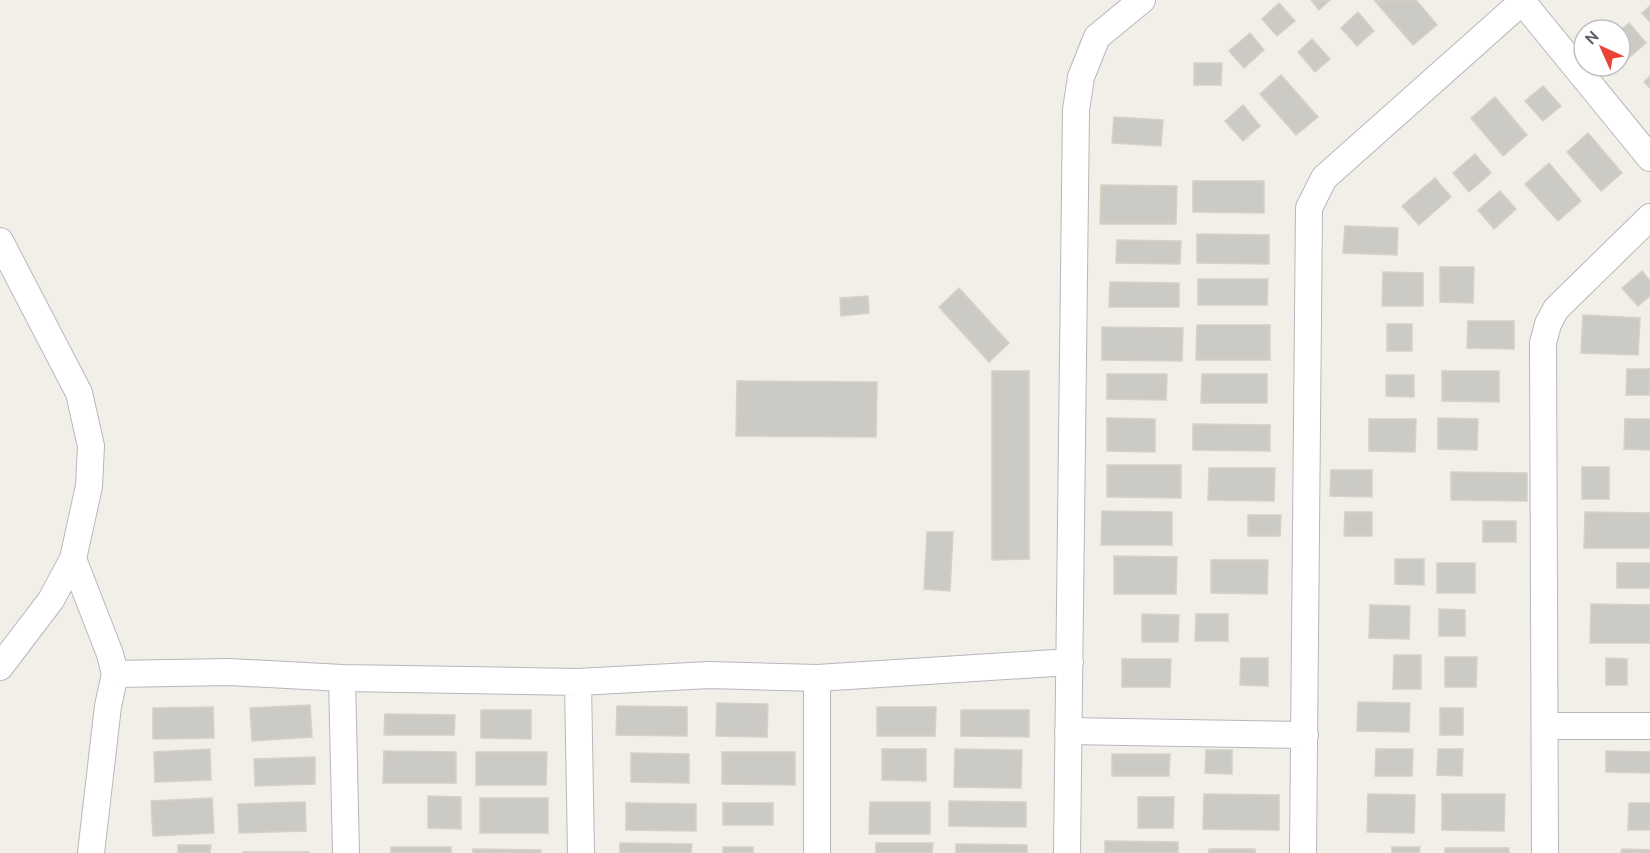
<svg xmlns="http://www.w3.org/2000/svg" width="1650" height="853" font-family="Ubuntu,sans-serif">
  <rect width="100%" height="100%" fill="#f1efe8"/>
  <path fill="#cccac5" stroke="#d6d1c6" stroke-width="1.5" d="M1311 0H1330L1319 10Z
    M1374 0H1416L1437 25 1413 45Z
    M1279 3 1295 21 1277 36 1262 19Z
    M1650 6V22L1642 13Z
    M1358 12 1374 31 1357 46 1341 28Z
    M1629 23 1646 43 1624 62 1620 57V31Z
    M1250 33 1264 50 1244 68 1229 51Z
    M1312 39 1330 59 1315 72 1298 52Z
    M1194 63H1222L1221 85H1194Z
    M1281 75 1318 117 1296 135 1260 94Z
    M1650 76V88L1644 82Z
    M1543 86 1561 106 1543 121 1525 101Z
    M1495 97 1527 135 1503 156 1471 118Z
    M1243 105 1260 126 1243 141 1225 121Z
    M1114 117 1163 120 1161 146 1112 143Z
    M1588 133 1622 173 1601 191 1567 152Z
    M1475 154 1491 173 1469 192 1453 173Z
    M1549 163 1581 201 1558 221 1525 184Z
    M1435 178 1451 197 1419 225 1402 206Z
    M1193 181H1264V213L1193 212Z
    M1101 185 1177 186 1176 224H1100Z
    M1500 191 1516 209 1494 229 1478 210Z
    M1345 226 1398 228 1397 255 1343 253Z
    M1197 234 1269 235V264L1197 263Z
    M1117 240 1181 241 1180 264 1116 263Z
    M1440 267H1474L1473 303 1440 302Z
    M1642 271 1650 281V296L1638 306 1622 288Z
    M1383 272 1423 273V306H1382Z
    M1198 279H1268L1267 305H1198Z
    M1110 282 1179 283V307H1109Z
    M959 288 1009 343 989 362 939 307Z
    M868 296 869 313 841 316 840 298Z
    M1583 315 1640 318 1638 355 1581 353Z
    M1468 321H1514V349L1467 348Z
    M1387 324H1412V351H1387Z
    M1197 325H1270V360H1196Z
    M1102 327 1183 328 1182 361 1102 360Z
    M1627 369H1650L1649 395H1626Z
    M992 371H1029V559L992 560Z
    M1442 371H1499V402L1442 401Z
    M1107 374H1167L1166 400 1107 399Z
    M1202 374H1267V403H1201Z
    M1386 375H1414V397L1386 396Z
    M737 381 877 382 876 437 736 436Z
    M1107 418 1155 419V452L1107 451Z
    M1438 418 1478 419 1477 450 1438 449Z
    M1369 419H1416L1415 452 1369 451Z
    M1625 419H1650V450L1624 449Z
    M1193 424 1270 425V451L1193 450Z
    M1107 465H1181V498L1107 497Z
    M1582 467H1609V499H1582Z
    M1209 468H1275L1274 501 1208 500Z
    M1331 470H1372V497L1330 496Z
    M1451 472 1527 473V501L1451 500Z
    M1102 511 1172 512V545H1101Z
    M1345 512H1372V536H1344Z
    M1585 512 1650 513V548H1584Z
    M1248 515H1281L1280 536H1248Z
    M1483 521H1516V542H1483Z
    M927 532H953L950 591 924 589Z
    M1114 556 1177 557 1176 594H1114Z
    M1395 559H1424V585L1395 584Z
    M1211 560H1268L1267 594 1211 593Z
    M1437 563H1475V593H1437Z
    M1617 563H1650V588H1617Z
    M1591 604 1650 605V643H1590Z
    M1370 605 1410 606 1409 639 1369 638Z
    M1439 609 1465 610V636H1439Z
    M1142 614 1179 615 1178 642H1142Z
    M1196 614H1228V641H1195Z
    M1394 655H1421V689H1393Z
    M1445 657H1477L1476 687H1445Z
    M1241 658H1268V686L1240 685Z
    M1606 658 1627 659V685H1606Z
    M1122 659H1171L1170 687H1122Z
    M1358 702 1410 703 1409 732 1357 731Z
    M717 703 768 704 767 737 716 736Z
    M310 705 312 737 252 741 250 708Z
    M617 706 687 707V736L616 735Z
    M213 707 214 738 153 739V708Z
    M877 707H936L935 736H877Z
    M1440 708H1463V735H1440Z
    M481 710H531V739L481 738Z
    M961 710H1029V737L961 736Z
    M385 714 455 715 454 735H384Z
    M210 749 211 780 155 782 154 752Z
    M882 749H926V781L882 780Z
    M955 749 1022 750 1021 788 954 787Z
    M1376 749H1413L1412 776H1375Z
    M1438 749H1463L1462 776 1437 775Z
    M1206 750H1232V774L1205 773Z
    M384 751 456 752V783H383Z
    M1606 751 1650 752V773L1606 772Z
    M476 752H547L546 785H476Z
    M722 752H795V785L722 784Z
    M631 753 689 754V783L631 782Z
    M1112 754H1170L1169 776H1112Z
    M315 757V784L255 786 254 759Z
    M1204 794 1279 795V830L1203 829Z
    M1368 794 1415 795 1414 833 1367 832Z
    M1442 794H1505L1504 831 1442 830Z
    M428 796 461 797V829L428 828Z
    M1138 797H1174L1173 828H1138Z
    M212 798 214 833 153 836 151 801Z
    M480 798H548V833H480Z
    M949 801 1026 802V827L949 826Z
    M305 802 306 831 239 833 238 804Z
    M870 802H930V834H869Z
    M626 803 696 804V831L626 830Z
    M723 803H773V825H723Z
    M1629 803H1650V830H1628Z
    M1105 841 1178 842V853H1105Z
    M620 843 692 844 691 853H620Z
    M876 843H933L932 853H876Z
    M956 844 1027 845V853H956Z
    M178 845H211L210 853H178Z
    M391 847H451V853H391Z
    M723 847H753V853H723Z
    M1392 847H1420L1419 853H1392Z
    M1445 848H1509V853H1445Z
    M473 849 541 850V853H473Z
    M1209 849H1255V853H1209Z
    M1622 849 1650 850V853H1621Z
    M243 852H309V853H243Z"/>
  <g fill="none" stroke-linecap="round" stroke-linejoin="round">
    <defs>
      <path id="minor" d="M1521 0 1650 158
        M0 241 79 393 91 446 89 486 73 559 51 600 0 667
        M73 559 110 654 115 674 108 706 91 853
        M115 674 229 672 342 678 578 682 709 675 817 678 1070 662
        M342 678 346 853
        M578 682 581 853
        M1545 726H1650
        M1068 731 1305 735
        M817 853V678
        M1067 853 1076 110 1081 77 1097 37 1142 0
        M1303 853 1309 208 1324 178 1524 0
        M1545 853 1543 343 1548 324 1556 309 1650 217"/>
    </defs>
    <use href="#minor" stroke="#b5b8bc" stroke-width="28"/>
    <use href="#minor" stroke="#fff" stroke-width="26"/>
  </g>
  <g transform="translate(1602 48) rotate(315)"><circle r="28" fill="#ffffff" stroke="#bfc1c3" stroke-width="1.5"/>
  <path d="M0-4.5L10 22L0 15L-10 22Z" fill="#ea4335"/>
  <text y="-9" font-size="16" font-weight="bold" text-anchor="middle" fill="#5f6368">N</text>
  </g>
</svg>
